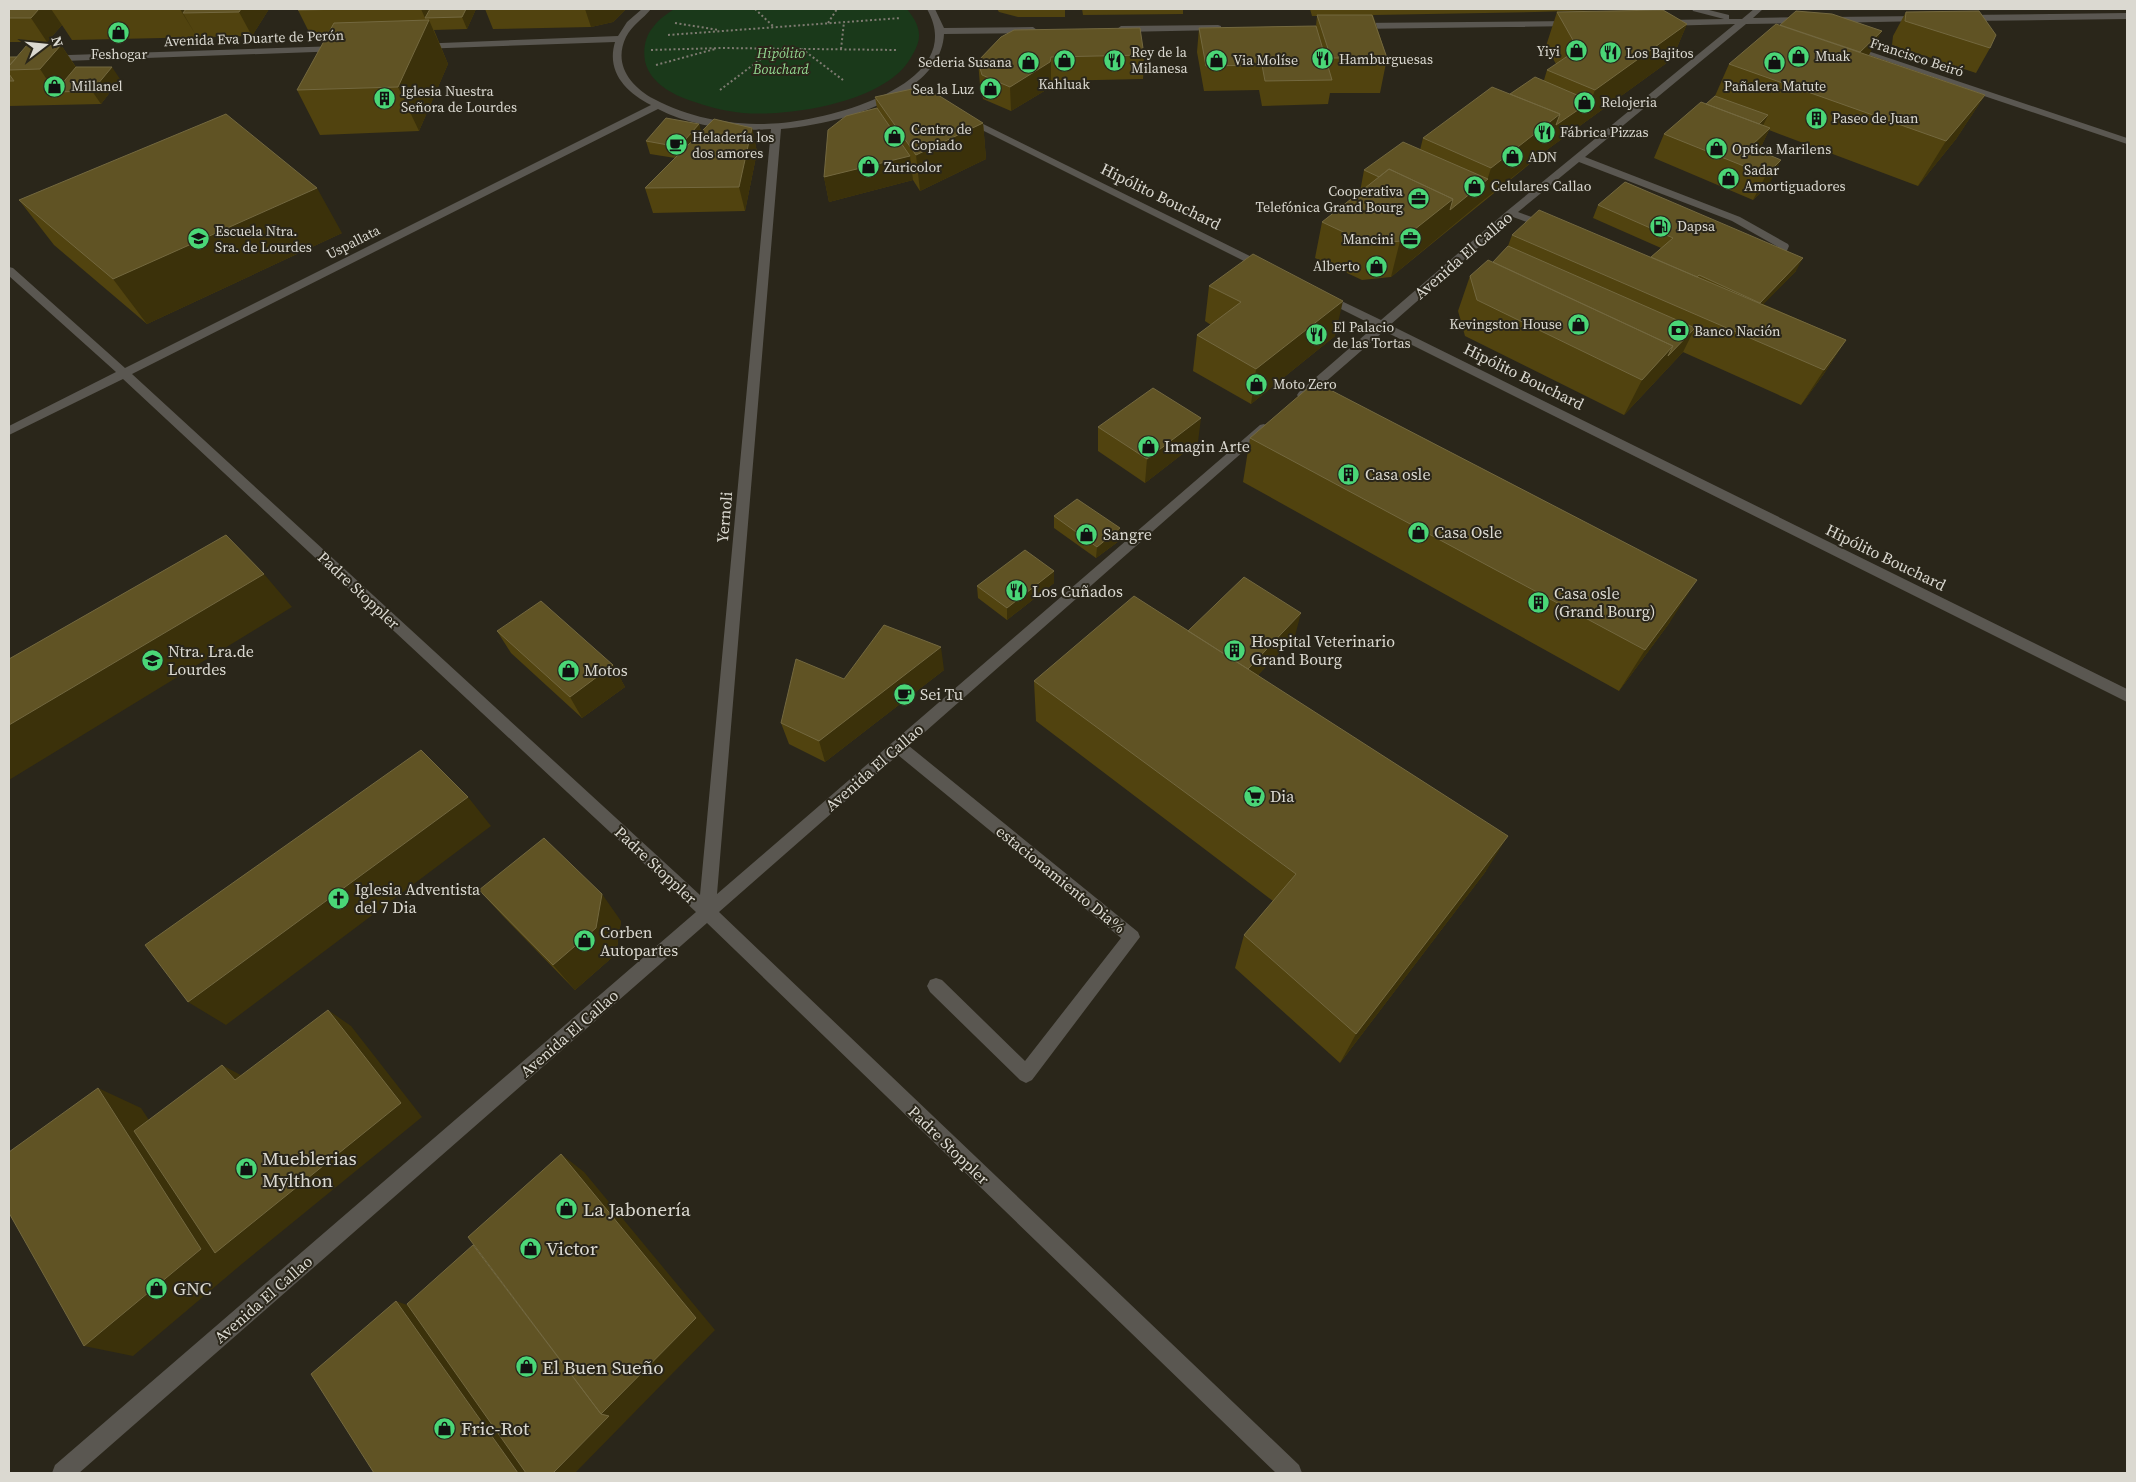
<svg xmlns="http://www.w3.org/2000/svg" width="2136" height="1482" font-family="'Source Serif 4',serif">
  <rect width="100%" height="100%" fill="#2a261a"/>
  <path fill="#1a391a" d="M674 9H907C922 28 923 39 910 59 885 102 789 117 743 113 722 111 701 105 681 97 665 90 649 79 645 61 643 49 645 36 654 26 659 19 667 14 674 9Z"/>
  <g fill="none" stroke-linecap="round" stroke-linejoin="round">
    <path stroke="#7e7b71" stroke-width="2" stroke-dasharray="2 2.5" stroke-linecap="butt" d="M755 9 774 27
      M675 23 719 30
      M828 23 837 9
      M668 35 901 18
      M802 49 843 80
      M841 49 844 22
      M651 50 721 48 898 50
      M656 65 715 49
      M720 90 774 49"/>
    <path fill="#5a5751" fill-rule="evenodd" d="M642 9H651C643 19 632 25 626 37 613 64 630 86 654 99 688 117 724 124 764 124 816 124 972 88 927 9H935L944 28 1033 27 1037 30 1033 33 944 34C943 56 929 74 911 86L929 96V100H923L905 91C868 114 824 125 781 129L717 894 1260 425 1264 424 1270 428 909 746 1138 932 1140 937 1032 1080 1026 1083 1020 1080 930 992 927 986 930 980 936 978 942 980 1025 1061 1121 938 898 755 719 912 1299 1465 1302 1473H1276L707 923 79 1473H52L55 1465 696 912 123 379 9 435V426L116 372 9 276V267L13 268 125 368 651 105C626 92 606 72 615 42L419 49 416 48V44L618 36 627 22ZM658 109C690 126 734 132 771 129L700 895 132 374Z
      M1692 9H1705L1729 15V19H1742L1754 9H1763L1753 18 1806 17 1810 20 1806 23 1746 24 1585 157 1740 217 1788 244 1789 246 1779 269H1771L1770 267 1778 247 1732 221 1579 162 1518 212 1551 224 1552 226 1551 228H1543L1513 217 1390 325 2127 689V702L1384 331 1307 398H1299L1297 395 1299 392 1375 326 1321 299 1319 297 1321 295H1329L1381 320 1507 211 1735 24 1664 26 1660 23 1664 20 1724 19 1693 11Z
      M2127 13V19L1964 21 1960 18 1964 15Z
      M1921 16 1925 19 1924 21 1829 23 1825 20 1829 17Z
      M1573 21 1577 24 1576 26 1356 29 1352 26 1356 23Z
      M1218 25 1221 26V30L1121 32 1117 29 1121 26Z
      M1850 45 2127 138V144L1847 50V46Z
      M339 46 342 47V51L9 63V57Z
      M965 115 1268 265 1269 267 1268 269H1260L962 120 960 118Z"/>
  </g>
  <path fill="#51430f" d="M9 9H269L252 36 72 40 62 25 47 42H9Z
    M299 9H476L467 29 434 30 448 64 419 131 320 135 297 90 328 34H310L298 10Z
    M485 9H626L613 22 591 27 493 29Z
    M997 9H1065V17H1018L999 12Z
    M1082 9H1183V14L1083 15Z
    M1310 9H1628L1536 12 1373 15 1387 58 1380 93H1330L1328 104 1262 106 1259 90 1204 91 1197 52 1199 28 1316 26 1317 16H1312Z
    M1557 12 1687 24 1672 59 1548 149 1391 277 1362 280 1315 258 1322 222 1360 192 1364 170 1420 150 1423 138 1510 94 1544 80 1547 70 1556 64 1546 46Z
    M1906 12 1990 48 1976 73 1892 45 1893 36Z
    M1001 37 1144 55 1143 79 1051 81V87L1011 111 983 99 980 85 978 61Z
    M61 45 76 67 120 79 101 104 9 106V57H17Z
    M1869 55 1985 95 1956 139 1918 186 1769 130 1759 151 1769 185 1753 200 1654 158 1664 134 1706 104 1715 96 1729 64Z
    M875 97 983 123 986 159 920 191 913 180 829 202 824 177 877 108Z
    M699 124 701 132 752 128 757 152 745 211 653 213 645 188 675 158 650 154 646 141Z
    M19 200 342 233 147 324 54 245Z
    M1598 205 1796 271 1763 304 1846 340 1823 375 1801 405 1683 352 1624 415 1465 336 1458 311 1470 276 1493 262 1508 246 1512 235 1651 257 1661 248 1593 218Z
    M1209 286 1335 336 1251 404 1193 371 1197 335 1211 325 1205 321Z
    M1098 427 1198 442 1145 483 1098 451Z
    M1250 438 1670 622 1619 691 1243 482Z
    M1054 516 1119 541 1096 558 1054 528Z
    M1054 571V583L1007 620 978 598 977 586Z
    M497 631 613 665 625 687 582 718 511 653Z
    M1188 631 1295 636 1258 675 1486 871 1340 1063 1235 968 1244 935 1273 901 1036 721 1034 681Z
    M944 670 825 762 789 744 781 723 844 679Z
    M479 890 621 921 616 954 575 990 503 916Z"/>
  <path fill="#3b310a" d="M39 9H51L62 25 47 42 31 18Z
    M180 9H217L183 13 197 37Z
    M241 9H269L252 36 239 12Z
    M421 9H441L425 18Z
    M466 9H476L467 29 462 17Z
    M585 9H626L613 22 591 27Z
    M429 20 448 64 419 131 398 87Z
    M1687 24 1672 59 1548 149 1556 125 1591 101 1595 90Z
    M1882 31 1863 66 1852 60Z
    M61 45 84 80 55 92 40 69Z
    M1051 57V87L1011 111 1010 87Z
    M112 67 120 79 101 104 92 91Z
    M1985 95 1956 139 1918 186 1946 141Z
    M1560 114 1548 149 1480 203 1491 168Z
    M1768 115 1762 128 1748 134Z
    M983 123 986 159 920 191 916 155Z
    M699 124 702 136 683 159 679 147Z
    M752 128 757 152 745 211 739 187Z
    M1770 128 1758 153 1750 147Z
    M910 156 913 180 829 202 824 177Z
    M1781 160 1769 185 1753 200 1766 175Z
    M1488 179 1480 203 1391 277 1400 241 1453 199Z
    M317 188 342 233 147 324 113 279Z
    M1803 258 1796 271 1753 315 1760 303Z
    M1343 301 1335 336 1251 404 1256 369Z
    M1695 328 1683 352 1624 415 1642 380 1673 346Z
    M1846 340 1823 375 1801 405 1824 370Z
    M1201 418 1198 442 1145 483 1147 459Z
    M1120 528 1119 541 1096 558 1097 547Z
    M1054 571V583L1007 620V608Z
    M264 574 292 607 9 780V725Z
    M1697 580 1670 622 1619 691 1645 650Z
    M1301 613 1295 636 1231 703 1236 682Z
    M941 647 944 670 825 762 819 741Z
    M613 665 625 687 582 718 570 697Z
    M468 797 491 826 226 1025 188 1002Z
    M1508 836 1486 871 1340 1063 1356 1034Z
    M602 894 621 921 616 954 575 990 553 965Z
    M328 1010 351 1026 422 1117 243 1263 133 1356 84 1346 98 1088 141 1108 229 1242Z
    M222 1065 248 1079 235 1080Z
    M561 1154 584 1172 715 1330 575 1473H553L601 1414Z
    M396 1301 429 1313 544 1473H518Z"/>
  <path fill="#605324" stroke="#73683f" d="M9 9H39L31 18H9Z
    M186 9H241L239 12 183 13Z
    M299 9H351L298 10Z
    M430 9H466L462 17 425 18Z
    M1663 10 1687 24 1595 90 1547 70 1578 49 1557 12Z
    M1796 11 1832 14 1882 31 1860 52 1780 25Z
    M1979 11 1996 35 1990 48 1905 21 1906 12Z
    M1317 15H1372L1387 58H1331Z
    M429 20 398 87 297 90 334 23Z
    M1776 24 1985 95 1946 141 1729 64Z
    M1316 26 1332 80 1265 81 1262 65 1206 66 1199 28Z
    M1140 28 1144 55 1051 57 1050 62 1010 87 982 75 978 61 1001 37 1014 30Z
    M27 45H61L40 69 9 70V66Z
    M9 57H17L9 66Z
    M76 67H112L92 91 55 92Z
    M9 74 14 81H9Z
    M1535 77 1591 101 1556 125 1560 114 1510 94Z
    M1492 87 1560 114 1491 168 1423 138Z
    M912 89 930 90 983 123 916 155 875 97Z
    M1715 96 1768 115 1759 124 1706 104Z
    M1701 102 1770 128 1750 147 1781 160 1766 175 1664 134Z
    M877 108 910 156 824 177 828 130 846 116Z
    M226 114 317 188 113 279 19 200Z
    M666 118 699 124 679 147 646 141Z
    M714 119 752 128 739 187 645 188Z
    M1403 142 1488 179 1450 210 1453 199 1389 169 1379 177 1364 170Z
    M1389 169 1453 199 1400 241 1371 245 1322 222Z
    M1625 182 1803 258 1760 303 1699 275 1697 277 1651 257 1673 238 1598 205Z
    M1539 210 1846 340 1824 370 1512 235Z
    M1508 246 1695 328 1668 356 1673 346 1493 262Z
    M1253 254 1343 301 1256 369 1197 335 1241 302 1209 286Z
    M1488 260 1673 346 1642 380 1477 300 1470 276Z
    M1315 382 1697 580 1645 650 1250 438Z
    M1153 388 1201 418 1147 459 1098 427Z
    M1077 499 1120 528 1097 547 1054 516Z
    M226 535 264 574 9 725V659Z
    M1025 550 1054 571 1007 608 977 586Z
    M1244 577 1301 613 1248 669 1188 631Z
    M1134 596 1508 836 1356 1034 1244 935 1296 874 1034 681Z
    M541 601 613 665 570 697 497 631Z
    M884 625 941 647 819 741 781 723 796 659 844 679Z
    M421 750 468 797 188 1002 145 945Z
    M544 838 602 894 596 928 553 965 479 890Z
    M328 1010 401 1103 215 1253 134 1131 222 1065 235 1080Z
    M98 1088 201 1249 84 1346 9 1213V1152Z
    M561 1154 696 1318 601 1414 468 1237Z
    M473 1245 601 1414 609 1416 553 1473H526L407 1304Z
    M396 1301 518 1473H374L311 1374Z"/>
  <defs>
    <symbol id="shop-disc" viewBox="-11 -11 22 22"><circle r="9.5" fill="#4ad677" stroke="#2a261a"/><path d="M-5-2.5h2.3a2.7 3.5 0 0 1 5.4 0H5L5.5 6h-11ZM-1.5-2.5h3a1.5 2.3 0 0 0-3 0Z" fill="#111"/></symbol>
    <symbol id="restaurant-disc" viewBox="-11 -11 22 22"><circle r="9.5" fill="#4ad677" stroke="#2a261a"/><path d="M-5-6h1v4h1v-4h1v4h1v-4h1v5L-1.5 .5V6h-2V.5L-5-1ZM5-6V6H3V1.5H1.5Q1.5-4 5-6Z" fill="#111"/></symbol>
    <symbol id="building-disc" viewBox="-11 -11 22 22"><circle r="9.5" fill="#4ad677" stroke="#2a261a"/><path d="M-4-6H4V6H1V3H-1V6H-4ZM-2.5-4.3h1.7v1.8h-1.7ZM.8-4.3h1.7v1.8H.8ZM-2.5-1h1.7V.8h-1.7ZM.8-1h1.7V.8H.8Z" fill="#111"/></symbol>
    <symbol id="cafe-disc" viewBox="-11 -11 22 22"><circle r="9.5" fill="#4ad677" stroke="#2a261a"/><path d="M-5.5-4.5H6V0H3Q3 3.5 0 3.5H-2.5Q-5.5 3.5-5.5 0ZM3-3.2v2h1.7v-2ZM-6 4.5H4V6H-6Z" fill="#111"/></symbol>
    <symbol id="office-disc" viewBox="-11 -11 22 22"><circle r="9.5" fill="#4ad677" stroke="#2a261a"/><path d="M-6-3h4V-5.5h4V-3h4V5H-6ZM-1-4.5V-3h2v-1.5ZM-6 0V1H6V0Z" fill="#111"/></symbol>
    <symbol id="fuel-disc" viewBox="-11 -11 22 22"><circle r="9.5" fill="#4ad677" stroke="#2a261a"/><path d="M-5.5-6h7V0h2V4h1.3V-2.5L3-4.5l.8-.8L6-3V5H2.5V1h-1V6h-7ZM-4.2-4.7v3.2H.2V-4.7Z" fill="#111"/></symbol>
    <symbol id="school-disc" viewBox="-11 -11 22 22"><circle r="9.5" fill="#4ad677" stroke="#2a261a"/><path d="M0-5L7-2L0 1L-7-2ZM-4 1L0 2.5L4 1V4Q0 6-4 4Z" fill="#111"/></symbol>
    <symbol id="bank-disc" viewBox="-11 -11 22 22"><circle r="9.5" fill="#4ad677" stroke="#2a261a"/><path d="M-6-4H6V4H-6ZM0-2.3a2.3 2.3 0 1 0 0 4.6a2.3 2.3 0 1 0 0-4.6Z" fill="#111"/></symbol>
    <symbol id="supermarket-disc" viewBox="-11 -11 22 22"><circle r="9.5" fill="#4ad677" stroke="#2a261a"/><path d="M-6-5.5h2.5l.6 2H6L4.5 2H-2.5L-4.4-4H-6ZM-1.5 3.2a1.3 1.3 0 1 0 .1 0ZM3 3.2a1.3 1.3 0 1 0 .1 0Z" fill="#111"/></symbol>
    <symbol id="church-disc" viewBox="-11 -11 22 22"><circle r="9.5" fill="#4ad677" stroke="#2a261a"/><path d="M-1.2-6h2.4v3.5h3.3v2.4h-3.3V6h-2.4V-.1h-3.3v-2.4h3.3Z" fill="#111"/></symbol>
  </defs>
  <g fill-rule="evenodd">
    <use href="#shop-disc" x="106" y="20" width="25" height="25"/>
    <use href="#shop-disc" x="1564" y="38" width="25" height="25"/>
    <use href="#restaurant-disc" x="1598" y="40" width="25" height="25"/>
    <use href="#shop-disc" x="1786" y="44" width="25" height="25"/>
    <use href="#restaurant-disc" x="1310" y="46" width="25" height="25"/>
    <use href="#restaurant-disc" x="1102" y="48" width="25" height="25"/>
    <use href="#shop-disc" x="1204" y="48" width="25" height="25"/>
    <use href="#shop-disc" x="1052" y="48" width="25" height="25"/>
    <use href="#shop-disc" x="1016" y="50" width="25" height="25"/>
    <use href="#shop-disc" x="1762" y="50" width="25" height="25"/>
    <use href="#shop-disc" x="42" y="74" width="25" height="25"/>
    <use href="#shop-disc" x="978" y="76" width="25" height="25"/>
    <use href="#building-disc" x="372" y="86" width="25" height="25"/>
    <use href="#shop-disc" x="1572" y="90" width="25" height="25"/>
    <use href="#building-disc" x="1804" y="106" width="25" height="25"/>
    <use href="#restaurant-disc" x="1532" y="120" width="25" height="25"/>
    <use href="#shop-disc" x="882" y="124" width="25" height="25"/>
    <use href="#cafe-disc" x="664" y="132" width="25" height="25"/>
    <use href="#shop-disc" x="1704" y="136" width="25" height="25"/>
    <use href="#shop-disc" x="1500" y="144" width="25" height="25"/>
    <use href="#shop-disc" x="856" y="154" width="25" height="25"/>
    <use href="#shop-disc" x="1716" y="166" width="25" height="25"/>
    <use href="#shop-disc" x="1462" y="174" width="25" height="25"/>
    <use href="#office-disc" x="1406" y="186" width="25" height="25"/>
    <use href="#fuel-disc" x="1648" y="214" width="25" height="25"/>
    <use href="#school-disc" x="186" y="226" width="25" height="25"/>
    <use href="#office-disc" x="1398" y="226" width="25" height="25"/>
    <use href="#shop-disc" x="1364" y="254" width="25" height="25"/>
    <use href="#shop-disc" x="1566" y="312" width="25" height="25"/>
    <use href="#bank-disc" x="1666" y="318" width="25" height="25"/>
    <use href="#restaurant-disc" x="1304" y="322" width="25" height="25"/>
    <use href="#shop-disc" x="1244" y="372" width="25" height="25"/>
    <use href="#shop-disc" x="1136" y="434" width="25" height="25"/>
    <use href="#building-disc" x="1336" y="462" width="25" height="25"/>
    <use href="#shop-disc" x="1406" y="520" width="25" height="25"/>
    <use href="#shop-disc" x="1074" y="522" width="25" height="25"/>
    <use href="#restaurant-disc" x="1004" y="578" width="25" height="25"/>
    <use href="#building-disc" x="1526" y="590" width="25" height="25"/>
    <use href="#building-disc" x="1222" y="638" width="25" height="25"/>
    <use href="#school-disc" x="140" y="648" width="25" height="25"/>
    <use href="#shop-disc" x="556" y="658" width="25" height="25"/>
    <use href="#cafe-disc" x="892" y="682" width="25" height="25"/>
    <use href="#supermarket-disc" x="1242" y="784" width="25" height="25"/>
    <use href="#church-disc" x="326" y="886" width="25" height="25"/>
    <use href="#shop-disc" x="572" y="928" width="25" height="25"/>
    <use href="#shop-disc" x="234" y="1156" width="25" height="25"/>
    <use href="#shop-disc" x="554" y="1196" width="25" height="25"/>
    <use href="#shop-disc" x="518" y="1236" width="25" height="25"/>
    <use href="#shop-disc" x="144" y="1276" width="25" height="25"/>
    <use href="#shop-disc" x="514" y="1354" width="25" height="25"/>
    <use href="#shop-disc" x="432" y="1416" width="25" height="25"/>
  </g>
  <g text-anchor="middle" stroke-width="4" stroke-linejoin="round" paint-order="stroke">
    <g font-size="14" fill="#dbd9d1" stroke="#2a261a">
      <text transform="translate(254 38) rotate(-2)" y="5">Avenida Eva Duarte de Perón</text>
      <text transform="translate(1917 57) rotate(18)" y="5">Francisco Beiró</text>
      <text transform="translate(353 242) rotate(-27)" y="5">Uspallata</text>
    </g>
    <g font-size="14" fill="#dbd9d1" stroke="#2a261a" text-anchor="start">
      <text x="1560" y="56" text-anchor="end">Yiyi</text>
      <text x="1131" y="57">Rey de la<tspan x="1131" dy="16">Milanesa</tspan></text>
      <text x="1626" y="58">Los Bajitos</text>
      <text x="119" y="59" text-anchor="middle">Feshogar</text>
      <text x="1815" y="61">Muak</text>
      <text x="1339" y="64">Hamburguesas</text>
      <text x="1233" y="65">Via Molíse</text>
      <text x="1012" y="67" text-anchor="end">Sederia Susana</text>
      <text x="1064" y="89" text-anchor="middle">Kahluak</text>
      <text x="71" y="91">Millanel</text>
      <text x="1775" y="91" text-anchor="middle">Pañalera Matute</text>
      <text x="974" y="94" text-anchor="end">Sea la Luz</text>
      <text x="401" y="96">Iglesia Nuestra<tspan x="401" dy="16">Señora de Lourdes</tspan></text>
      <text x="1601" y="107">Relojeria</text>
      <text x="1832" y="123">Paseo de Juan</text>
      <text x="911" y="134">Centro de<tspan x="911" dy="16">Copiado</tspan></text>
      <text x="1560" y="137">Fábrica Pizzas</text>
      <text x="692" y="142">Heladería los<tspan x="692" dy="16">dos amores</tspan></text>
      <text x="1732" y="154">Optica Marilens</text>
      <text x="1528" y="162">ADN</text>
      <text x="884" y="172">Zuricolor</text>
      <text x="1744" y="175">Sadar<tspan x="1744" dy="16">Amortiguadores</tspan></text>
      <text x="1491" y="191">Celulares Callao</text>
      <text x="1403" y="196" text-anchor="end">Cooperativa<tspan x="1403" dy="16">Telefónica Grand Bourg</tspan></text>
      <text x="1677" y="231">Dapsa</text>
      <text x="215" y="236">Escuela Ntra.<tspan x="215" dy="16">Sra. de Lourdes</tspan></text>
      <text x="1394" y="244" text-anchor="end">Mancini</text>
      <text x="1360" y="271" text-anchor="end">Alberto</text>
      <text x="1562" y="329" text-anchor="end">Kevingston House</text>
      <text x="1333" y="332">El Palacio<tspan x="1333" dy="16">de las Tortas</tspan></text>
      <text x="1694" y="336">Banco Nación</text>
      <text x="1273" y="389">Moto Zero</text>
    </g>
    <g font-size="14" font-style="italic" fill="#92d790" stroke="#2a261a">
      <text x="781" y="58">Hipólito<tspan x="781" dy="16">Bouchard</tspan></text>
    </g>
    <g font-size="16" fill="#dbd9d1" stroke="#2a261a">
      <text transform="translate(1161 196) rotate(26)" y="6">Hipólito Bouchard</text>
      <text transform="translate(1463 255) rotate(-41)" y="6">Avenida El Callao</text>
      <text transform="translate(1524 376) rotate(26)" y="6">Hipólito Bouchard</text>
      <text transform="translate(724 517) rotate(-85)" y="6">Yernoli</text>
      <text transform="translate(1886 557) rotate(26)" y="6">Hipólito Bouchard</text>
      <text transform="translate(359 590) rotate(43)" y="6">Padre Stoppler</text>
      <text transform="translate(874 767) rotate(-41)" y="6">Avenida El Callao</text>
      <text transform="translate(656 865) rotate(43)" y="6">Padre Stoppler</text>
      <text transform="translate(1061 879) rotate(39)" y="6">estacionamiento Dia%</text>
      <text transform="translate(569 1033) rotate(-41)" y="6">Avenida El Callao</text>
      <text transform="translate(949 1145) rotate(44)" y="6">Padre Stoppler</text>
      <text transform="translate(263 1299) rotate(-41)" y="6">Avenida El Callao</text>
    </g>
    <g font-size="16" fill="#dbd9d1" stroke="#2a261a" text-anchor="start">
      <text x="1164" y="452">Imagin Arte</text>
      <text x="1365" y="480">Casa osle</text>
      <text x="1434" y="538">Casa Osle</text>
      <text x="1103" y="540">Sangre</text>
      <text x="1032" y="597">Los Cuñados</text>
      <text x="1554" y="599">Casa osle<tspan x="1554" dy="18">(Grand Bourg)</tspan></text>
      <text x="1251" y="647">Hospital Veterinario<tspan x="1251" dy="18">Grand Bourg</tspan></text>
      <text x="168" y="657">Ntra. Lra.de<tspan x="168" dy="18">Lourdes</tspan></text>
      <text x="584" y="676">Motos</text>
      <text x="920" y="700">Sei Tu</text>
      <text x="1270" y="802">Dia</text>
      <text x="355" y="895">Iglesia Adventista<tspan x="355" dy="18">del 7 Dia</tspan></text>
      <text x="600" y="938">Corben<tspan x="600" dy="18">Autopartes</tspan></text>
    </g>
    <g font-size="19" fill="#dbd9d1" stroke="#2a261a" text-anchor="start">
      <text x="262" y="1165">Mueblerias<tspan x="262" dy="22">Mylthon</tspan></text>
      <text x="583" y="1216">La Jabonería</text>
      <text x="546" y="1255">Victor</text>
      <text x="173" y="1295">GNC</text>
      <text x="542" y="1374">El Buen Sueño</text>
      <text x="461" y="1435">Fric-Rot</text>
    </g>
  </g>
  <rect width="2136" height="1482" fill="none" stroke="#dbd9d1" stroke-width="20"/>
  <g transform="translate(45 45) rotate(74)" stroke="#2a261a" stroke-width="4" paint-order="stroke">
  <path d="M0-4L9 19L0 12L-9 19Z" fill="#dbd9d1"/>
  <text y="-8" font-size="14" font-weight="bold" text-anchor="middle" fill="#dbd9d1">N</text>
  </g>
</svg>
